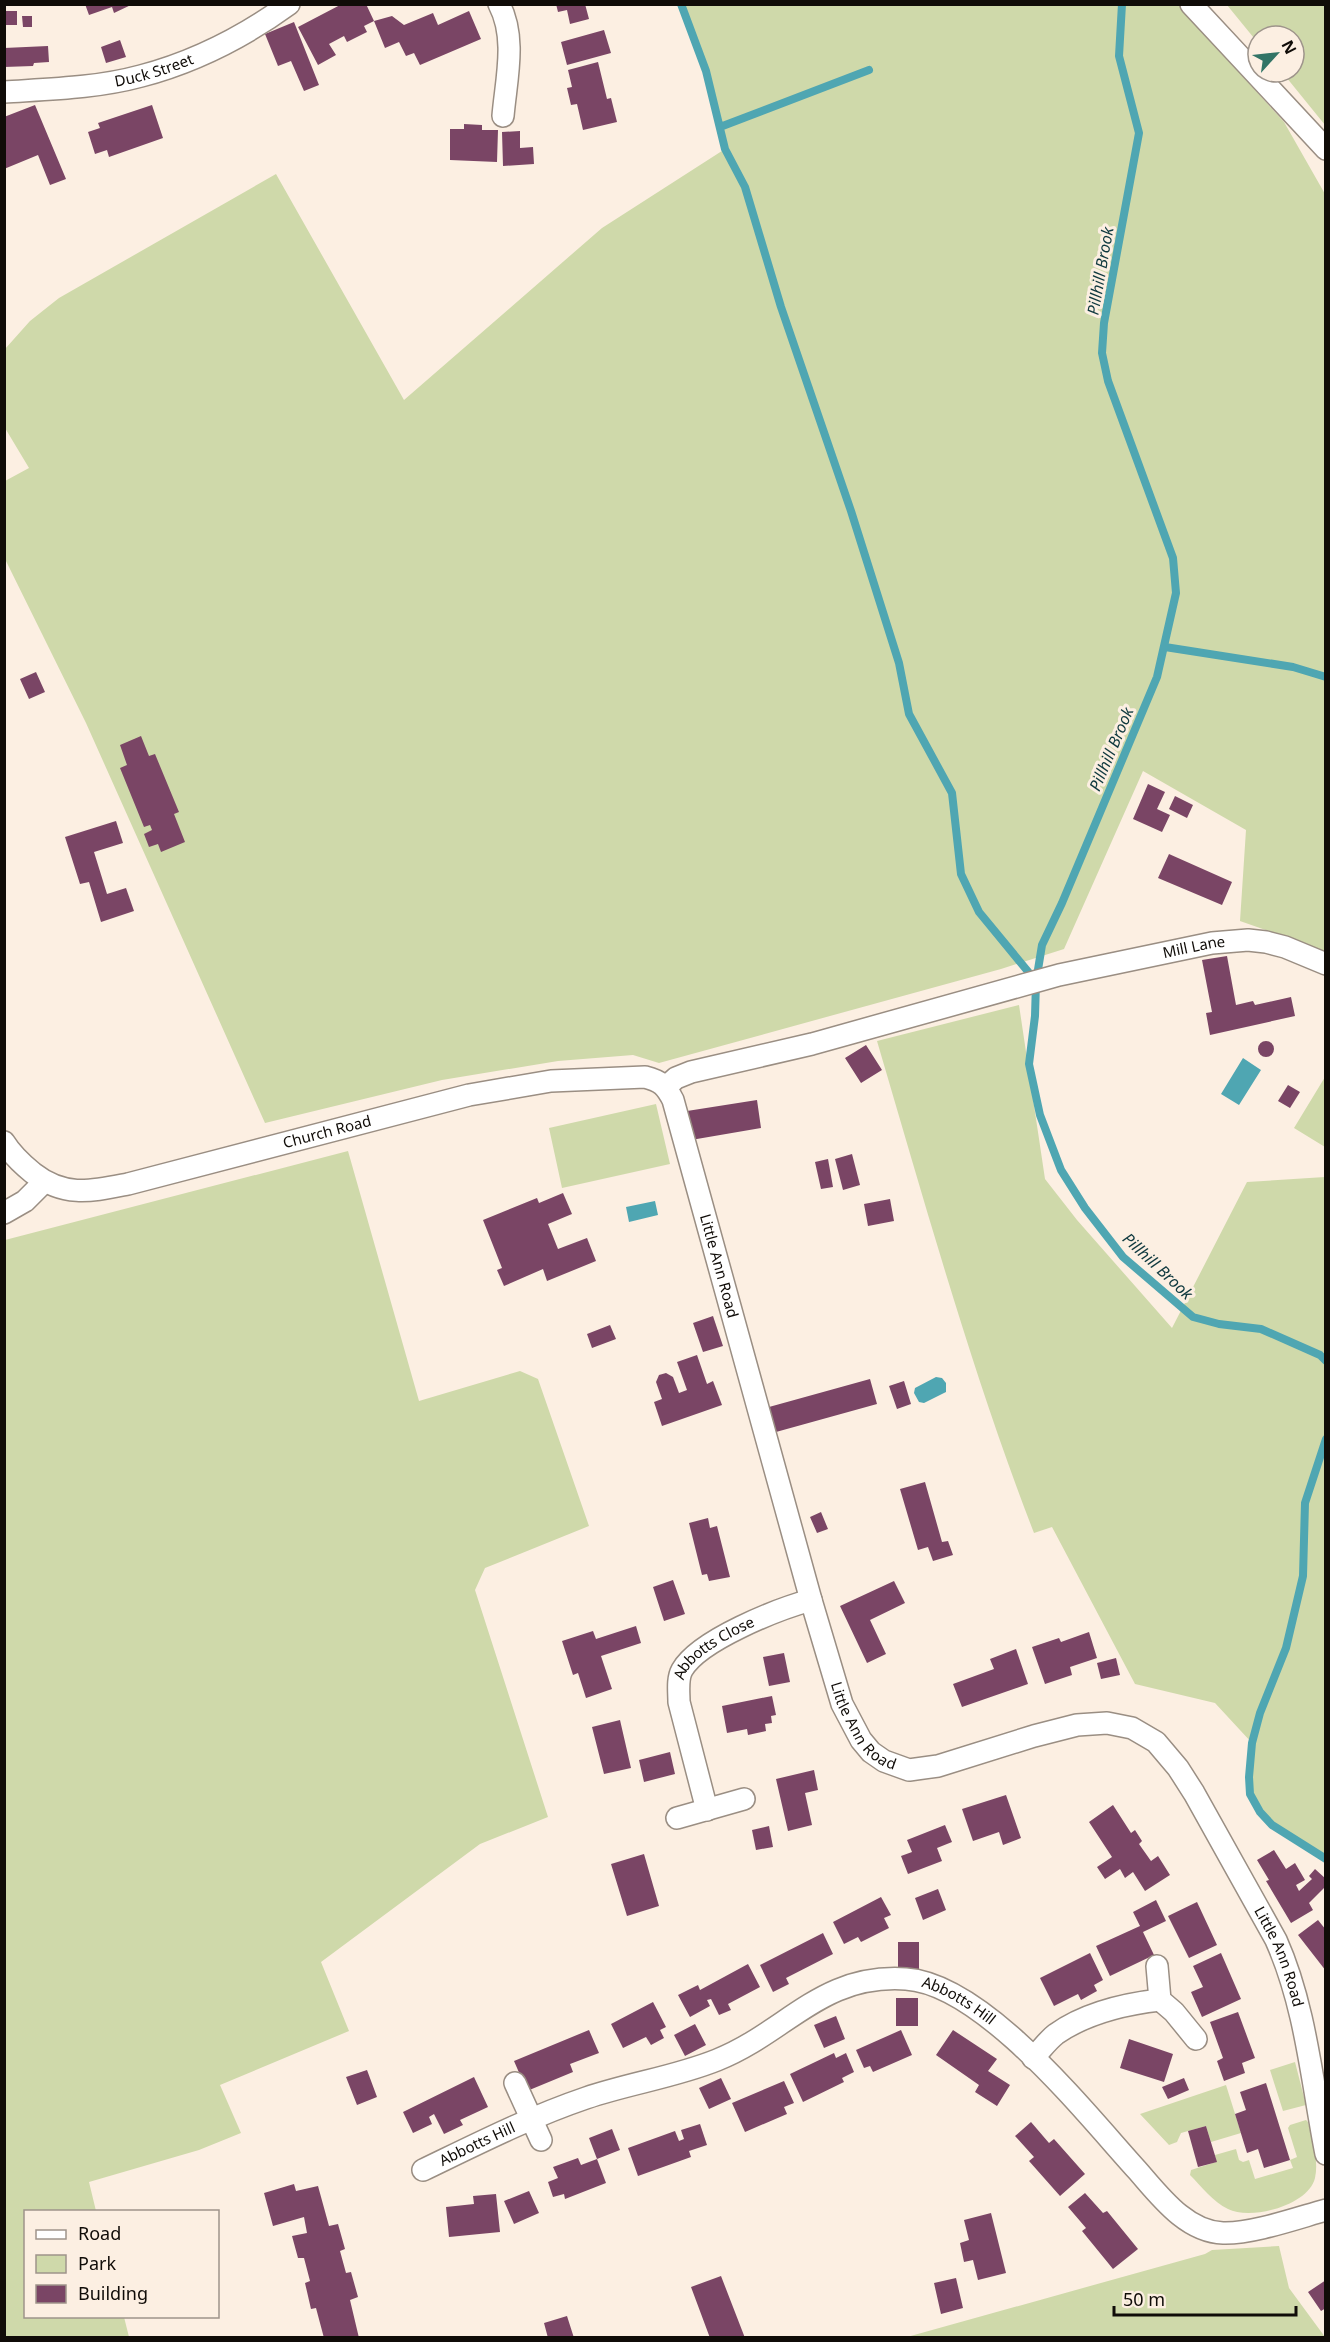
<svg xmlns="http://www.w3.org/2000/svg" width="1330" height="2342" font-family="'Noto Sans',sans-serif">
  <rect width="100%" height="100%" fill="#fcefe2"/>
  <path fill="#cfd9aa" d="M681 5H1179L1284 122 1325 194V951L1240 921 1246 830 1143 771 1064 949 1001 969 659 1063 633 1055 558 1061 442 1080 265 1123 86 723 5 559V481L29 468 5 428V349L30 321 59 298 276 174 404 400 602 228 725 149 706 71Z
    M1227 5H1325V125L1282 72H1294V36H1258V43Z
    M1019 1005 1045 1179 1077 1220 1172 1328 1247 1182 1325 1177V1859C1299 1842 1262 1827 1251 1795 1245 1780 1250 1759 1252 1743L1215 1703 1135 1684 1052 1527 1034 1533C972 1373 926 1207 877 1041Z
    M1325 1077V1147L1294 1128Z
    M656 1104 670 1164 562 1188 549 1128Z
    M348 1151 419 1401 520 1371 538 1379 589 1526 485 1568 475 1590 548 1817 480 1844 321 1962 349 2031 220 2085 241 2133 199 2150 89 2182 96 2211 26 2212V2316L124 2317 129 2337H5V1240Z
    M1295 2062 1306 2105 1283 2111 1270 2070Z
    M1226 2085 1241 2133 1211 2142 1206 2126 1181 2133 1177 2142 1169 2145 1140 2114Z
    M1306 2120 1308 2122C1312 2140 1319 2160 1315 2178 1309 2205 1251 2221 1228 2209 1213 2202 1201 2186 1190 2175L1191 2170 1216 2162 1215 2155 1236 2149 1239 2160 1243 2162 1249 2160 1255 2179 1293 2168 1290 2160 1297 2157 1288 2128 1290 2125Z
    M1279 2246 1289 2288 1325 2337H907L1205 2254 1212 2250Z"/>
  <path fill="#4fa6b2" d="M1243 1058 1261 1070 1239 1105 1221 1094Z
    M655 1201 658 1215 629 1222 626 1207Z
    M936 1377 942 1378 946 1383V1392L924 1403 919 1402 914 1393 915 1388Z"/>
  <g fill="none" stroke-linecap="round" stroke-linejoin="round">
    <path stroke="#4fa6b2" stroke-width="8" d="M681 4 706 71 725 149 745 187 781 307 851 511 899 663 909 714 952 793 961 874 979 912 1035 980
      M1122 4 1119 56 1139 133 1104 323 1102 353 1108 381 1173 558 1176 593 1157 677 1062 903 1042 945 1036 982 1035 1016 1029 1064 1040 1115 1061 1170 1085 1208 1123 1257 1193 1317 1219 1324 1261 1329 1320 1355 1326 1361
      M720 127 869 70
      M1165 647 1293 667 1326 677
      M1326 1439 1305 1503 1303 1576 1286 1648 1260 1713 1252 1743 1249 1777 1250 1794 1260 1812 1272 1825 1326 1859"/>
  </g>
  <path fill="#7a4565" d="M85 4H133L114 13 112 7 89 15Z
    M342 4H366L374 21 364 26 367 32 347 42 344 36 329 44 336 55 318 65 298 27Z
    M556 4H585L589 19 570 24 567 10 558 12Z
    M4 11H17V25H4Z
    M469 11 481 39 420 65 414 53 406 56 399 42 385 48 374 21 392 16 404 25 433 13 438 25Z
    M22 16H32V27H23Z
    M294 22 319 85 304 91 291 61 278 66 265 34Z
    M604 30 611 53 567 65 561 42Z
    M120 40 126 57 106 63 101 47Z
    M48 46 49 62 34 63 33 66 4 67V48Z
    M598 62 607 99 611 98 617 122 583 130 577 104 571 105 567 88 572 87 568 70Z
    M35 105 66 179 50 185 38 155 4 169V117Z
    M152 105 163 138 109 157 107 150 95 154 88 132 100 128 98 123Z
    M464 124 482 125V130H498L497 162 450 160V129H464Z
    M520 131V148L533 147 534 164 503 166 502 132Z
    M36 672 45 692 29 699 20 679Z
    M141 736 149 756 155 754 179 812 174 814 185 842 161 852 158 844 149 847 144 834 152 830 150 825 144 827 120 768 127 765 120 745Z
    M1148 784 1165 792 1157 809 1170 815 1162 832 1133 819Z
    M1175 796 1193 805 1187 818 1169 809Z
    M116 821 123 843 94 852 107 894 126 888 134 911 101 922 89 882 80 884 65 837Z
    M1169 854 1232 882 1222 905 1158 878Z
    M1227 956 1236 1005 1253 1001 1255 1005 1291 997 1295 1016 1210 1035 1206 1013 1212 1012 1202 960Z
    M1258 1049a8 8 0 1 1 16 0a8 8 0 1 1-16 0Z
    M866 1045 882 1070 861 1083 845 1058Z
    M1288 1085 1300 1092 1290 1108 1278 1101Z
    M757 1100 761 1128 691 1140 687 1111Z
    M852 1154 860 1185 843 1190 835 1159Z
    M828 1159 833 1187 821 1189 815 1162Z
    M563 1193 572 1214 548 1224 558 1249 587 1238 596 1261 547 1281 543 1269 504 1286 497 1270 502 1268 483 1220 537 1198 539 1203Z
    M890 1199 894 1221 868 1226 864 1204Z
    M713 1316 723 1346 703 1352 693 1323Z
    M610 1325 616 1339 592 1348 587 1334Z
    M697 1355 707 1384 713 1381 722 1405 662 1426 654 1402 662 1399 656 1382 659 1375 666 1373 673 1377 679 1393 687 1390 677 1362Z
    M870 1379 877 1404 776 1432 769 1407Z
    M904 1381 911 1404 897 1409 889 1386Z
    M925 1482 942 1542 948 1541 953 1555 933 1561 928 1547 918 1550 900 1489Z
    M821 1512 828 1529 817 1533 810 1517Z
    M708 1518 710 1528 717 1526 730 1577 709 1581 707 1574 702 1575 689 1523Z
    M673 1580 685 1614 664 1621 653 1587Z
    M894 1581 905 1603 870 1620 886 1654 867 1663 840 1606Z
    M636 1626 641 1643 601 1656 612 1689 586 1698 578 1673 573 1675 562 1641 593 1631 596 1639Z
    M1089 1632 1097 1658 1070 1667 1072 1675 1045 1684 1032 1647 1059 1638 1061 1642Z
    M1016 1649 1028 1684 962 1707 953 1684 994 1669 990 1659Z
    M784 1653 790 1682 769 1686 763 1657Z
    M1116 1658 1120 1675 1101 1679 1097 1663Z
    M772 1696 776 1715 771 1716 772 1723 765 1724 766 1731 748 1735 747 1729 727 1733 722 1706Z
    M620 1720 631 1768 604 1774 592 1727Z
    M670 1752 675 1774 644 1782 639 1760Z
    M814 1770 818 1790 805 1793 812 1825 788 1831 776 1779Z
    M1006 1795 1021 1838 1003 1845 999 1832 973 1841 962 1809Z
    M1113 1805 1131 1833 1135 1830 1142 1841 1139 1844 1151 1861 1158 1856 1170 1875 1145 1891 1133 1872 1125 1878 1120 1869 1105 1879 1097 1867 1112 1857 1089 1822Z
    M945 1825 952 1842 937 1848 942 1861 908 1874 901 1856 912 1852 907 1840Z
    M769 1826 773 1847 756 1850 752 1830Z
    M1274 1850 1286 1869 1295 1863 1305 1880 1296 1885 1299 1891 1312 1879 1309 1876 1315 1869 1326 1879V1886L1309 1903 1313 1910 1291 1923 1266 1881 1269 1880 1257 1860Z
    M644 1854 659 1906 627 1916 611 1864Z
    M938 1889 946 1910 923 1920 915 1898Z
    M881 1897 891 1915 884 1918 889 1928 861 1942 858 1937 844 1944 833 1922Z
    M1156 1900 1166 1921 1143 1932 1154 1955 1110 1976 1096 1946 1140 1926 1133 1912Z
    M1197 1902 1217 1945 1189 1958 1168 1916Z
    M1318 1920 1326 1930V1971L1298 1935Z
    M823 1933 833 1954 786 1978 789 1984 773 1992 760 1965Z
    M898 1942H919V1969H898Z
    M1090 1953 1103 1980 1094 1985 1097 1991 1081 2000 1078 1994 1054 2006 1040 1978Z
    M1221 1953 1241 1999 1202 2017 1191 1992 1203 1987 1193 1966Z
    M748 1964 760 1987 728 2004 731 2010 719 2015 711 1999 707 2000 710 2006 690 2017 678 1995 698 1985 700 1990Z
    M896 1998H918V2026H896Z
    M653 2002 666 2027 660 2030 664 2038 651 2045 646 2037 623 2048 611 2024Z
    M1238 2012 1255 2058 1242 2063 1245 2073 1224 2081 1217 2061 1223 2058 1210 2022Z
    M836 2016 845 2039 824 2048 814 2025Z
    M695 2024 706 2045 685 2056 674 2035Z
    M589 2030 599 2053 570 2064 573 2072 527 2091 514 2061Z
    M901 2030 912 2055 873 2072 870 2066 864 2068 856 2050Z
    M953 2030 997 2059 988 2071 1010 2085 997 2106 975 2092 979 2085 936 2055Z
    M1129 2039 1173 2054 1164 2082 1120 2068Z
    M834 2053 836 2058 846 2053 854 2072 842 2078 844 2082 803 2102 790 2074Z
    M367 2070 377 2097 357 2105 346 2077Z
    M474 2077 488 2107 460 2120 463 2125 444 2134 434 2114 429 2117 432 2124 413 2133 403 2112Z
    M721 2078 731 2099 709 2109 699 2088Z
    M1184 2078 1189 2090 1168 2099 1162 2087Z
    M784 2081 794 2103 784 2107 787 2114 745 2132 732 2103Z
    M1266 2083 1290 2160 1264 2168 1258 2149 1247 2153 1235 2114 1246 2110 1240 2092Z
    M1031 2122 1049 2143 1054 2139 1085 2174 1060 2196 1029 2161 1034 2157 1015 2136Z
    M700 2124 707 2145 689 2151 691 2157 638 2176 628 2148 675 2131 679 2141 684 2139 681 2130Z
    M1206 2126 1217 2162 1198 2167 1188 2131Z
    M612 2129 620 2150 597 2159 589 2138Z
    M578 2158 581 2165 597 2159 606 2183 565 2199 564 2194 553 2197 548 2182 558 2178 553 2167Z
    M294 2184 296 2191 318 2186 329 2226 338 2224 345 2249 340 2251 346 2273 351 2272 358 2297 350 2300 359 2338H324L316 2308 311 2309 305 2283 310 2281 304 2258H298L292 2236 307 2233 304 2217 273 2226 264 2193Z
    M529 2191 539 2213 514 2224 504 2201Z
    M1085 2193 1103 2213 1107 2211 1138 2249 1113 2269 1082 2231 1086 2228 1068 2207Z
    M496 2194 500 2232 449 2237 446 2207 474 2204 473 2196Z
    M991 2213 1006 2273 978 2280 973 2260 964 2262 960 2243 969 2240 964 2220Z
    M721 2276 745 2338H710L691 2287Z
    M956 2278 963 2308 941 2314 934 2283Z
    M1326 2280V2308L1321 2311 1308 2292Z
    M567 2316 574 2338H548L544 2323Z"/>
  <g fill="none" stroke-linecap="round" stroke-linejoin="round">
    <defs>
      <g id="street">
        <path d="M499 4C517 38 506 80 503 116"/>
        <path d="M1191 4 1326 149"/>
        <path id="s1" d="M4 92C50 89 97 88 141 76 194 62 245 36 289 4"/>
        <path id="s2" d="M666 1087 676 1078 691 1072 812 1044 1059 975 1212 943 1248 940 1266 942 1285 947 1326 964"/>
        <path id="s3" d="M4 1142C12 1155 22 1164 33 1173 65 1198 92 1191 128 1184L469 1095 551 1081 645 1077C661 1081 666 1086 673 1100L811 1600 842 1704 861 1740 871 1752 884 1761 909 1770 938 1766 1034 1736 1077 1725 1107 1723 1132 1728 1156 1742 1178 1768 1194 1793 1276 1940C1306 2007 1312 2083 1326 2154"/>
        <path d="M4 1213 25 1201 44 1182"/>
        <path id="s4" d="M707 1810 679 1702C679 1692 677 1679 682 1670 699 1640 778 1609 811 1600"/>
        <path d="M677 1818 744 1799"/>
        <path d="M1157 1966 1160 2000 1174 2012 1196 2039"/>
        <path d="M1033 2058C1041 2050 1048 2040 1056 2034 1086 2013 1124 2004 1160 2000"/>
        <path d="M515 2083 541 2140"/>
        <path id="s5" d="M423 2170C477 2144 530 2117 586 2098 630 2083 675 2077 717 2060 787 2032 822 1973 906 1979 984 1984 1086 2114 1137 2170 1159 2195 1186 2232 1223 2233 1252 2234 1297 2218 1326 2210"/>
      </g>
    </defs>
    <use href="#street" stroke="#9a8e83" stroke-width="24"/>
    <use href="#street" stroke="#fff" stroke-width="21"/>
  </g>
  <g text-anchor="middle" stroke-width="6" stroke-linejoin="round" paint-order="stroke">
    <g font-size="15" fill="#100c08" stroke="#fcefe2">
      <text dy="5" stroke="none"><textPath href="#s1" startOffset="152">Duck Street</textPath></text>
      <text dy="5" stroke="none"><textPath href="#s2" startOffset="548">Mill Lane</textPath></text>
      <text dy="5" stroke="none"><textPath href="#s3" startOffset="348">Church Road</textPath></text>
      <text dy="5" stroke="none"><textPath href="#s3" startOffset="882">Little Ann Road</textPath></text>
      <text dy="5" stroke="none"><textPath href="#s4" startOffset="183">Abbotts Close</textPath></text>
      <text dy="5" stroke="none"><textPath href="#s3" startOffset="1368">Little Ann Road</textPath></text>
      <text dy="5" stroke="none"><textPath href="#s3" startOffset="1942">Little Ann Road</textPath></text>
      <text dy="5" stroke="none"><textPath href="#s5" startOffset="582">Abbotts Hill</textPath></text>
      <text dy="5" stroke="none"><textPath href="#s5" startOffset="60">Abbotts Hill</textPath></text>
    </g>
    <g font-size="16" font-style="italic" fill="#0e383e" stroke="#fcefe2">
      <text transform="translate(1100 271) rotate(-80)" y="6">Pillhill Brook</text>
      <text transform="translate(1111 749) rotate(-67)" y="6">Pillhill Brook</text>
      <text transform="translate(1158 1266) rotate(43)" y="6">Pillhill Brook</text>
    </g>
  </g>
  <rect width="1330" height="2342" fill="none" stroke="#100c08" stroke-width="12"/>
  <rect x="24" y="2210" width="195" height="108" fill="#fcefe2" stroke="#9e948b" stroke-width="1.5"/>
  <rect x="36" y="2230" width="30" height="9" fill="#ffffff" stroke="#9e948b" stroke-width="1.5"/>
  <text x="78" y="2240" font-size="18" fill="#100c08">Road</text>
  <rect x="36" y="2255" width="30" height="18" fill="#cfd9aa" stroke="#9e948b" stroke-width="1.5"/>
  <text x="78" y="2270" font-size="18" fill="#100c08">Park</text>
  <rect x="36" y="2285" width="30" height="18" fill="#7a4565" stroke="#9e948b" stroke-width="1.5"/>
  <text x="78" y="2300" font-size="18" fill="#100c08">Building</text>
  <g transform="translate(1276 54) rotate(63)"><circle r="28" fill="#fcefe2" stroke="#9e948b" stroke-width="1.5"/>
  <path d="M0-4.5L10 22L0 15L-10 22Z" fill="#327466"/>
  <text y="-9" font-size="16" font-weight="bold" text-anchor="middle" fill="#100c08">N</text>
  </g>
  <path d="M1114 2306v9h182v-9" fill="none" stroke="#100c08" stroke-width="3"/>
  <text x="1123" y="2306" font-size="18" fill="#100c08" stroke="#fcefe2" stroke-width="4.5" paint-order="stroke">50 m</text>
</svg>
